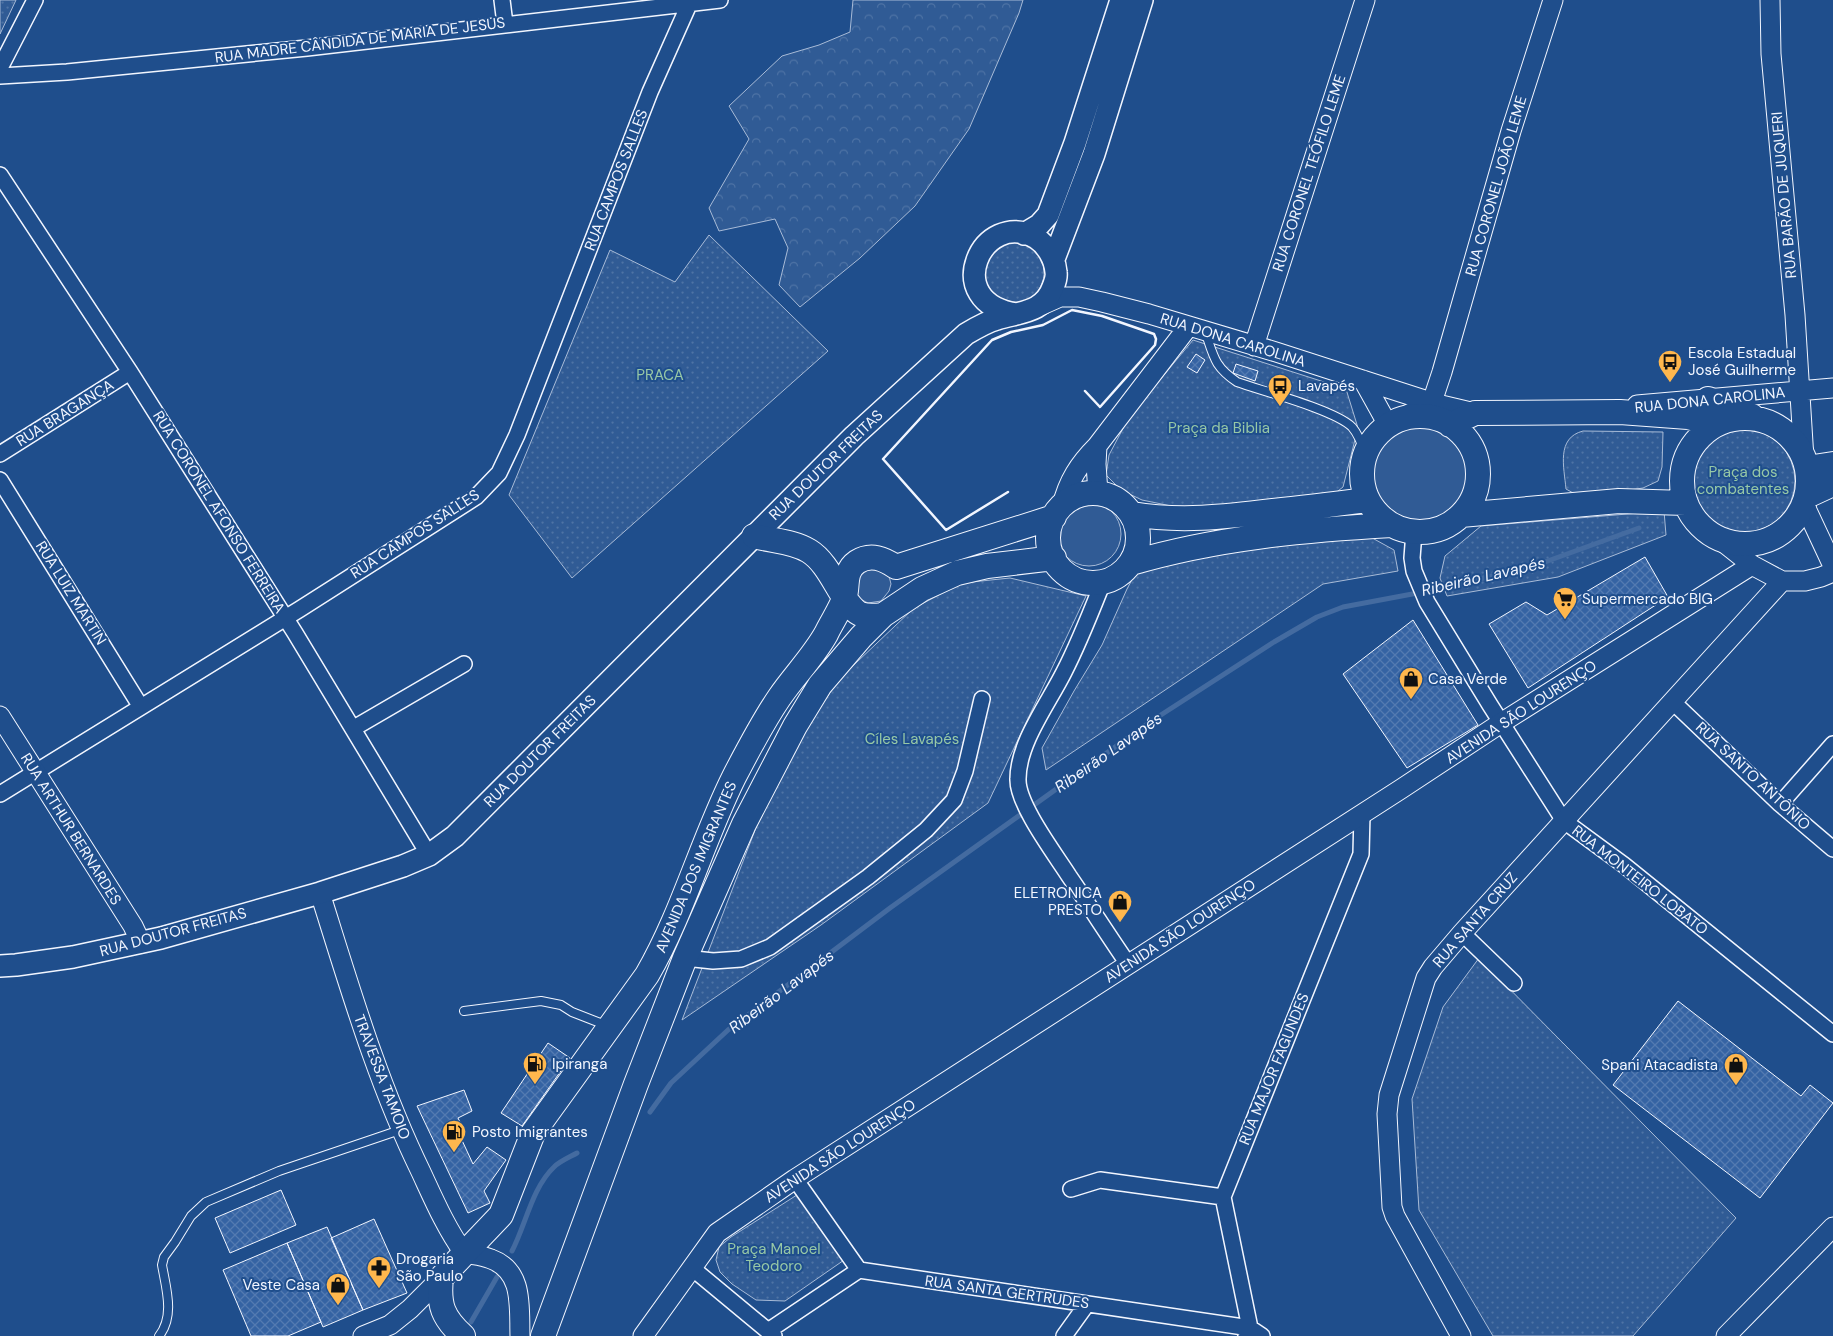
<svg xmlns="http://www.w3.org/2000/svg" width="1833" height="1336" font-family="'DM Sans',sans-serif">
  <defs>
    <pattern id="forest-crowns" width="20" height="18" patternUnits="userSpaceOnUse" patternTransform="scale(1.25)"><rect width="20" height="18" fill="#305b95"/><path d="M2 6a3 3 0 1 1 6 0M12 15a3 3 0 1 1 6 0" fill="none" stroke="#4e73a5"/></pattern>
    <pattern id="park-dots" width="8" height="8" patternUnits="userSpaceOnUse" patternTransform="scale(1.25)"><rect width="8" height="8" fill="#305b95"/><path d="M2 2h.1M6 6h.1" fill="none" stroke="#4e73a5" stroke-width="1.8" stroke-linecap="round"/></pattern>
    <pattern id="building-cross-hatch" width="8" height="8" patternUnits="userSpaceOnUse" patternTransform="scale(1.25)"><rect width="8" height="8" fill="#3563a3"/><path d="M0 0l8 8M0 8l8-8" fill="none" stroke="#537ab1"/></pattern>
  </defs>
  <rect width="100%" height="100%" fill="#1f4e8c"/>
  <path fill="#305b95" stroke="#a8bbd7" d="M1372 474a48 48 0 1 1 96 0a48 48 0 1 1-96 0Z
    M1057 534a32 32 0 1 1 64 0a32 32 0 1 1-64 0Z
    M858 566 888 572 891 584 889 591 881 601 868 603 856 597Z"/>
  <path fill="url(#forest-crowns)" stroke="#a8bbd7" d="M853 0H1023L1019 13 969 129 915 206 860 258 800 307 779 285 788 248 775 219 719 231 709 208 749 139 729 106 782 56 819 45 850 32Z"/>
  <path fill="url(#park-dots)" stroke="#a8bbd7" d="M0 0H16L0 34Z
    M709 235 828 351 572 578 509 495 610 250 675 282Z
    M1019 242C1065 258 1040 314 1006 300 997 297 993 295 989 287 987 284 984 280 984 277 982 265 989 250 1000 245 1005 242 1014 243 1019 242Z
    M1193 340 1346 389 1358 428 1343 487 1329 498 1181 508 1142 500 1121 490 1106 475 1109 455 1129 417Z
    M1691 481a52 52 0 1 1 104 0a52 52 0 1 1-104 0Z
    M1583 431 1663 432 1662 467 1658 481 1643 488 1623 491 1575 494 1566 489C1564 467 1556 438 1583 431Z
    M1664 511 1666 535 1558 577 1447 596 1440 578 1445 556 1481 526Z
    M1365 534 1394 550 1398 571 1323 584 1046 770 1042 748 1074 691 1102 645 1127 589 1136 572 1192 547Z
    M1010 578 1086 596 988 803 821 925 682 1020 777 773 839 679 914 608 962 583Z
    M1479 958 1736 1218 1633 1336H1493L1419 1210 1412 1099 1443 1007Z
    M800 1193 847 1258 785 1301 756 1300 732 1284 720 1272 716 1260 719 1247 731 1237Z"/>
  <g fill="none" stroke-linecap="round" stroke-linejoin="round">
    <path stroke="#446ba0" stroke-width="5" d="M650 1112 671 1083 728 1030 890 908 1150 722 1274 642 1317 617 1343 607 1423 592 1531 567 1639 528
      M512 1251C526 1224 532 1188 554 1167 560 1161 570 1157 577 1153
      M471 1322 497 1277"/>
  </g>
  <path fill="url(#building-cross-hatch)" stroke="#f2f6ff" d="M1196 354 1205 360 1197 373 1187 367Z
    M1236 364 1258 371 1255 381 1233 373Z
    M1645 557 1668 597 1528 688 1489 624 1526 602 1547 615Z
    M1413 620 1478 725 1407 768 1343 674Z
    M1678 1001 1801 1096 1810 1085 1833 1103 1760 1198 1613 1085Z
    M548 1043 570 1058 522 1126 501 1113Z
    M464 1090 472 1111 458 1118 465 1133 460 1136 473 1164 487 1147 506 1160 484 1191 490 1203 468 1213 417 1106Z
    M281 1190 296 1225 230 1253 215 1218Z
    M374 1219 407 1293 363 1310 331 1238Z
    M327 1227 363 1310 323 1327 287 1243Z
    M287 1243 321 1322 288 1336H251L223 1270Z"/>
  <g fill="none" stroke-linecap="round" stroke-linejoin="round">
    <defs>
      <path id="service" d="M1206 334C1214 358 1215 367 1237 382 1262 391 1335 410 1352 427 1359 435 1362 444 1365 454
        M464 1011 541 1001 561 1005 572 1012 608 1026
        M159 1336C175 1316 166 1288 162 1265L164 1257 175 1242 191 1216 206 1202 279 1171 400 1130"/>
      <path id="minor" d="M502 0 505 24
        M0 68 35 0
        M0 76 67 72 307 48 720 0
        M0 175 130 372 295 633 429 855
        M0 454 130 372
        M0 480 141 707
        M1414 532 1412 558 1414 571 1427 602 1490 705 1564 821 1624 865 1833 1034
        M1103 582C1091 612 1079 643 1064 672 1048 704 1018 743 1018 779 1017 804 1055 854 1069 876 1089 905 1108 935 1128 964
        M1673 702 1780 804 1833 849
        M354 728 464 664
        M0 794 300 609 476 497 499 473 517 435 650 92 691 0
        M1780 804 1833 744
        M1462 933 1514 983
        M685 958 713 961 741 959 770 947 868 877 926 830 954 800 965 771 982 699
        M795 1179 859 1270 1250 1328 1262 1336
        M1071 1189 1100 1180 1223 1197
        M692 1268 774 1336
        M768 1331 859 1270
        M1064 1336 1087 1304
        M1246 1336 1250 1328 1223 1197 1361 854 1362 814"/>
      <path id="tertiary" d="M1770 0 1771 54 1795 315 1804 459
        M1042 305 1060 297H1079L1102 302 1149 314 1276 352 1437 404 1475 413
        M1254 346 1365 0
        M1363 380 1388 425
        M1637 405 1833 388
        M1402 418 1432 402 1442 372 1511 131 1553 0
        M1097 446 1096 464 1098 493
        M1804 504 1833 566
        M1062 506C1068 481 1079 464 1097 446L1188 327
        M1718 538 1752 565 1782 581H1805L1821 577 1833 572
        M0 716 133 926 141 943
        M320 893C350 988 377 1082 421 1172 434 1200 446 1228 464 1253 473 1255 482 1255 491 1259 524 1271 519 1307 520 1336
        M363 1336 390 1325 410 1309 441 1278
        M643 1336 717 1233 795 1179 1401 789 1501 723 1752 565
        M1461 1336 1395 1216 1392 1207 1387 1114 1389 1095 1426 978 1433 967 1462 933 1782 581
        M1726 1336 1833 1227"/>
      <path id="secondary" d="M1024 234 1039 225 1048 215 1075 143 1121 0
        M1054 259 1094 154 1142 0
        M0 966 16 965 73 957 161 938 320 893 403 866 429 855 455 836 854 436 966 334C976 328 986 322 997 319 1019 312 1044 313 1053 287 1055 282 1057 278 1056 272 1055 259 1047 245 1036 238 982 207 939 303 1017 314"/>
      <path id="primary" d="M1708 399 1752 416
        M1362 474a58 58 0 1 1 116 0a58 58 0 1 1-116 0Z
        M1682 481a63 63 0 1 1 126 0a63 63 0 1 1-126 0Z
        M1450 425 1475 413 1620 412 1688 417 1704 421 1714 426
        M1807 468 1833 464
        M1048 538a45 45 0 1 1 90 0a45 45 0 1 1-90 0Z
        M1807 496 1833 484
        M1132 514C1179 522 1225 517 1273 511 1304 508 1336 504 1367 500
        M1461 515 1619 501 1686 503
        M754 536C772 541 793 541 809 551 832 565 841 604 860 614 868 617 875 616 883 615
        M1131 563C1216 538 1303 530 1392 525
        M463 1336C443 1318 438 1305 441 1278L501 1215 533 1133 647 975C683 913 702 841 734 777 748 750 762 723 779 698 794 676 813 657 826 634 831 623 842 607 845 596 848 585 844 571 857 562 871 553 884 559 896 567L1054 517
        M543 1336 636 1084 685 958 744 824 795 726 820 685 861 637 883 615 922 589 957 573 987 566 1054 558"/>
    </defs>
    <use href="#service" stroke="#f2f6ff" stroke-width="10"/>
    <use href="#minor" stroke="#f2f6ff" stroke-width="18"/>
    <use href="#tertiary" stroke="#f2f6ff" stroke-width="21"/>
    <use href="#secondary" stroke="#f2f6ff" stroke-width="24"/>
    <use href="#primary" stroke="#f2f6ff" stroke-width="26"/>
    <use href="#service" stroke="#1f4e8c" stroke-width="8"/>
    <use href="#minor" stroke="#1f4e8c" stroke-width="15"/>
    <use href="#tertiary" stroke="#1f4e8c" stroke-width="19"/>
    <use href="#secondary" stroke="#1f4e8c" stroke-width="21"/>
    <use href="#primary" stroke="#1f4e8c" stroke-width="24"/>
    <path stroke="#f2f6ff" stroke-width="2.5" d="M1008 492 946 530 883 459 992 340 1011 332 1043 325 1072 310 1102 316 1154 334 1156 339 1155 345 1100 407 1085 391"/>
  </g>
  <defs>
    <symbol id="bus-pin" viewBox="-11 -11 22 30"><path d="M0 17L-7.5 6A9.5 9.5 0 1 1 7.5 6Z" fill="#ffb74d" stroke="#1f4e8c"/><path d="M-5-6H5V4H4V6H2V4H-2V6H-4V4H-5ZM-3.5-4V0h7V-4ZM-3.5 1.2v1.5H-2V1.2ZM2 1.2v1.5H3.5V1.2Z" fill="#111"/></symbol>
    <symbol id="supermarket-pin" viewBox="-11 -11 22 30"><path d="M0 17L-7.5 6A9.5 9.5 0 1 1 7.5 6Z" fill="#ffb74d" stroke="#1f4e8c"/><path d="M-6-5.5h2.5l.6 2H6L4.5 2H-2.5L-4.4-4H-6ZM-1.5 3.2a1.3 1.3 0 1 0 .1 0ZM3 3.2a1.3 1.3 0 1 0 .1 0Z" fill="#111"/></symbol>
    <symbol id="shop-pin" viewBox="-11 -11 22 30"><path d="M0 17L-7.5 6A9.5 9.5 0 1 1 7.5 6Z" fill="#ffb74d" stroke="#1f4e8c"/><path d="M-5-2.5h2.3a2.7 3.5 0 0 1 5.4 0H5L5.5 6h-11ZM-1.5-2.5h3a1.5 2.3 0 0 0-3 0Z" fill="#111"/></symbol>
    <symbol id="fuel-pin" viewBox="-11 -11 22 30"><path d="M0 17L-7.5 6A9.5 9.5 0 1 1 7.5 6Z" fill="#ffb74d" stroke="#1f4e8c"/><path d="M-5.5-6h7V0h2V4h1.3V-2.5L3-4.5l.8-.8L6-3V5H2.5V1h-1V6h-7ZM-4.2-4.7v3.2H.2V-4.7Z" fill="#111"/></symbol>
    <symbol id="pharmacy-pin" viewBox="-11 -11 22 30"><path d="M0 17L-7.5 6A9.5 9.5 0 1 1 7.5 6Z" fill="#ffb74d" stroke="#1f4e8c"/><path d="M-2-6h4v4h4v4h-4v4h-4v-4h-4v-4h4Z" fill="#111"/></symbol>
  </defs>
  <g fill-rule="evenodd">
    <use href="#bus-pin" x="1656" y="348" width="28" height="38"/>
    <use href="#bus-pin" x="1266" y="372" width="28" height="38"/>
    <use href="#supermarket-pin" x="1551" y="585" width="28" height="38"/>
    <use href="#shop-pin" x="1397" y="665" width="28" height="38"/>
    <use href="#shop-pin" x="1106" y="888" width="28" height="38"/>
    <use href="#fuel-pin" x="521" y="1050" width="28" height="38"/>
    <use href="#shop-pin" x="1722" y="1051" width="28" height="38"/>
    <use href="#fuel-pin" x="440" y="1118" width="28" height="38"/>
    <use href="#pharmacy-pin" x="365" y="1254" width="28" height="38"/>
    <use href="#shop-pin" x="324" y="1271" width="28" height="38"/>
  </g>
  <g text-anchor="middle" stroke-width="4" stroke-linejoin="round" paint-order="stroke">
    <g font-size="15" fill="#f2f6ff" stroke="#1f4e8c">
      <text transform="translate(360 40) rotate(-7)" y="5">RUA MADRE CÂNDIDA DE MARIA DE JESUS</text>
      <text transform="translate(1309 173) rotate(-72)" y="5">RUA CORONEL TEÓFILO LEME</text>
      <text transform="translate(616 180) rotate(-69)" y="5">RUA CAMPOS SALLES</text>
      <text transform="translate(1496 186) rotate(-74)" y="5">RUA CORONEL JOÃO LEME</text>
      <text transform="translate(1784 195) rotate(-95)" y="5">RUA BARÃO DE JUQUERI</text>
      <text transform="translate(1233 340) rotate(17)" y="5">RUA DONA CAROLINA</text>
      <text transform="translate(1710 400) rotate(-6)" y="5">RUA DONA CAROLINA</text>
      <text transform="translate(65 413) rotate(-32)" y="5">RUA BRAGANÇA</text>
      <text transform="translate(826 465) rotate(-44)" y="5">RUA DOUTOR FREITAS</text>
      <text transform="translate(219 512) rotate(58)" y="5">RUA CORONEL AFONSO FERREIRA</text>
      <text transform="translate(415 534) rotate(-33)" y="5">RUA CAMPOS SALLES</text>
      <text transform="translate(71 593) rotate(58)" y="5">RUA LUIZ MARTIN</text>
      <text transform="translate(1521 712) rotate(-33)" y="5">AVENIDA SÃO LOURENÇO</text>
      <text transform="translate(540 751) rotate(-45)" y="5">RUA DOUTOR FREITAS</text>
      <text transform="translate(1753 776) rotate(43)" y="5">RUA SANTO ANTÔNIO</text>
      <text transform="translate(71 829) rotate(58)" y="5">RUA ARTHUR BERNARDES</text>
      <text transform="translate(696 867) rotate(-67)" y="5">AVENIDA DOS IMIGRANTES</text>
      <text transform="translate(1640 880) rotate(38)" y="5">RUA MONTEIRO LOBATO</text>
      <text transform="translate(1475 920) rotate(-49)" y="5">RUA SANTA CRUZ</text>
      <text transform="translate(1180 931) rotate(-33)" y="5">AVENIDA SÃO LOURENÇO</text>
      <text transform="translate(173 932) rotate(-15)" y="5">RUA DOUTOR FREITAS</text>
      <text transform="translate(1274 1069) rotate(-68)" y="5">RUA MAJOR FAGUNDES</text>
      <text transform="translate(382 1077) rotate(69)" y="5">TRAVESSA TAMOIO</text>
      <text transform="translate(840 1151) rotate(-33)" y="5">AVENIDA SÃO LOURENÇO</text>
      <text transform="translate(1007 1292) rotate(8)" y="5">RUA SANTA GERTRUDES</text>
    </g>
    <g font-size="15" fill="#f2f6ff" stroke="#1f4e8c" text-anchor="start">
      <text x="1688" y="358">Escola Estadual<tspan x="1688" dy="17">José Guilherme</tspan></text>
      <text x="1298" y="391">Lavapés</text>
      <text x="1582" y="604">Supermercado BIG</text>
      <text x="1428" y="684">Casa Verde</text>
      <text x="1102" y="898" text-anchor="end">ELETRONICA<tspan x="1102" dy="17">PRESTO</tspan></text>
      <text x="552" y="1069">Ipiranga</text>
      <text x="1718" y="1070" text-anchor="end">Spani Atacadista</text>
      <text x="472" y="1137">Posto Imigrantes</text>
      <text x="396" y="1264">Drogaria<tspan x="396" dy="17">São Paulo</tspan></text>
      <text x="320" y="1290" text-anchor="end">Veste Casa</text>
    </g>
    <g font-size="15" fill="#97c8a6" stroke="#1f4e8c">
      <text x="660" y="380">PRACA</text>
      <text x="1219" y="433">Praça da Biblia</text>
      <text x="1743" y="477">Praça dos<tspan x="1743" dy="17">combatentes</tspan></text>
      <text x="912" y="744">Cíles Lavapés</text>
      <text x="774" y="1254">Praça Manoel<tspan x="774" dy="17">Teodoro</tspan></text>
    </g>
    <g font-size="16" font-style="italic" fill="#f2f6ff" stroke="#1f4e8c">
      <text transform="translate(1483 576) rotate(-13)" y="6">Ribeirão Lavapés</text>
      <text transform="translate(1108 752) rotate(-35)" y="6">Ribeirão Lavapés</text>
      <text transform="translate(781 991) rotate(-37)" y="6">Ribeirão Lavapés</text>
    </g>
  </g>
</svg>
